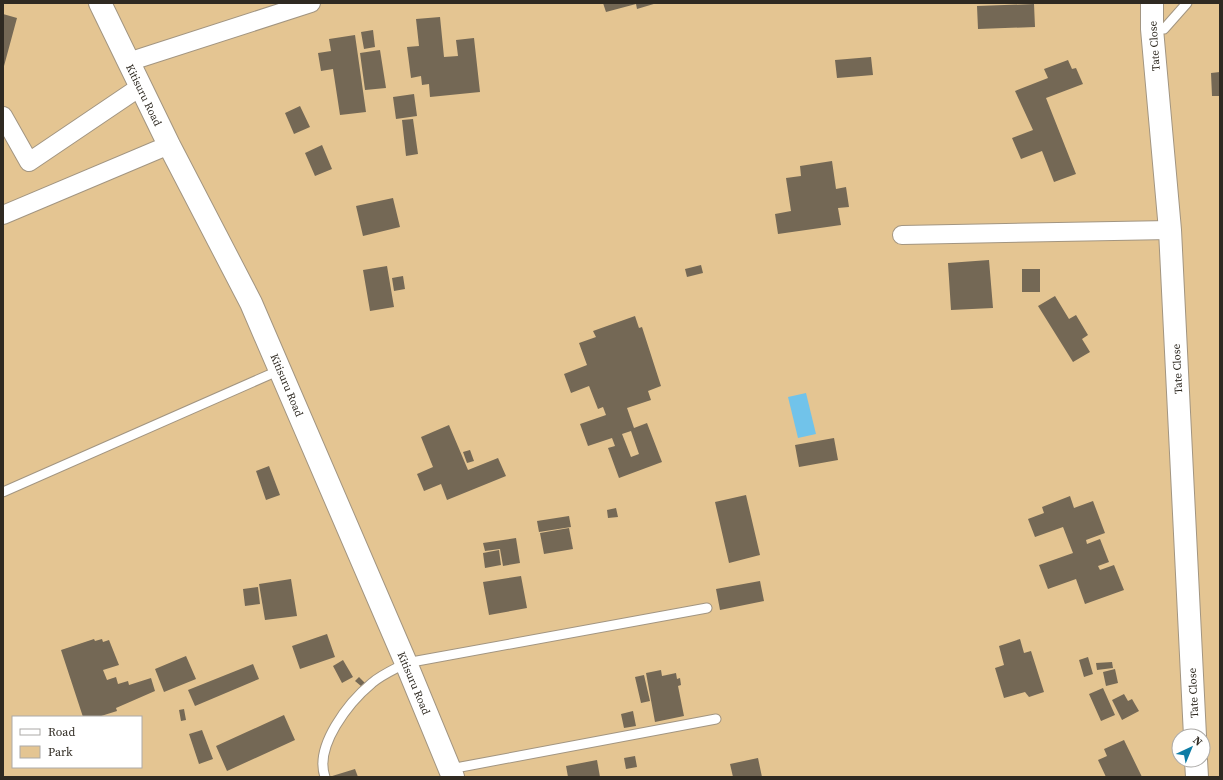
<svg xmlns="http://www.w3.org/2000/svg" width="1223" height="780" font-family="'Source Serif 4',serif">
  <rect width="100%" height="100%" fill="#fef0da"/>
  <path fill="#e4c592" fill-rule="evenodd" d="M3 3H1220V777H3ZM13 717H141V767H13ZM1179 736H1203V760H1179Z"/>
  <path fill="#71c3ea" d="M806 393 816 434 798 438 788 397Z"/>
  <path fill="#746855" fill-rule="evenodd" d="M603 3H657L637 9 636 4 606 12Z
    M1034 4 1035 27 978 29 977 6Z
    M3 14 17 18 4 66 3 65Z
    M440 17 444 57 458 56 456 40 474 38 480 92 430 97 429 84 422 85 421 76 411 78 407 47 419 46 416 19Z
    M373 30 375 47 364 49 361 32Z
    M355 35 366 112 340 115 333 69 321 71 318 53 331 51 329 39Z
    M380 50 386 88 365 90 360 53Z
    M871 57 873 75 837 78 835 60Z
    M1068 60 1072 69 1076 68 1083 84 1046 98 1076 174 1054 182 1042 151 1021 159 1012 138 1033 130 1015 91 1048 78 1044 69Z
    M1220 72V96H1212L1211 73Z
    M414 94 417 116 396 119 393 97Z
    M300 106 310 127 294 134 285 113Z
    M413 119 418 154 406 156 402 120Z
    M322 145 332 169 315 176 305 153Z
    M832 161 836 189 846 187 849 207 838 208 841 225 778 234 775 214 791 211 786 178 801 176 800 166Z
    M393 198 400 227 363 236 356 206Z
    M989 260 993 308 951 310 948 263Z
    M701 265 703 273 687 277 685 269Z
    M387 266 394 307 370 311 363 270Z
    M1022 269H1040V292H1022Z
    M403 276 405 289 394 291 392 278Z
    M1055 296 1069 319 1076 315 1088 335 1082 339 1090 352 1073 362 1038 306Z
    M635 316 639 328 642 327 661 386 648 391 651 400 627 408 634 428 647 423 662 462 619 478 608 448 615 446 612 438 588 446 580 424 606 415 603 407 598 409 589 386 571 393 564 374 587 365 579 343 596 337 593 331ZM631 431 639 454 631 457 622 434Z
    M449 425 468 470 498 458 506 476 447 500 441 484 424 491 417 474 433 467 421 437Z
    M834 438 838 460 799 467 795 445Z
    M470 450 474 461 467 463 463 452Z
    M269 466 280 495 266 500 256 471Z
    M746 495 760 555 729 563 715 502Z
    M1070 496 1074 508 1093 501 1105 533 1086 540 1087 544 1100 539 1109 562 1098 566 1100 570 1114 565 1124 590 1085 604 1076 579 1048 589 1039 565 1073 553 1063 527 1035 537 1028 519 1044 513 1042 507Z
    M616 508 618 517 608 518 607 510Z
    M569 516 571 527 539 532 537 521Z
    M569 528 573 549 544 554 540 533Z
    M516 538 520 563 503 566 500 549 485 551 483 543Z
    M499 550 501 565 485 568 483 553Z
    M521 576 527 608 489 615 483 582Z
    M291 579 297 616 265 620 259 584Z
    M760 581 764 601 720 610 716 589Z
    M258 587 260 604 245 606 243 589Z
    M327 634 335 657 300 669 292 646Z
    M94 639 95 641 102 639 103 642 109 640 119 665 103 670 107 680 116 677 118 684 128 681 129 685 151 678 155 691 116 708 117 711 98 717H83L61 650Z
    M1020 639 1024 653 1031 651 1044 692 1029 697 1025 692 1004 698 995 668 1004 665 999 646Z
    M186 656 196 679 164 692 155 669Z
    M1088 657 1093 674 1084 677 1079 660Z
    M343 660 353 677 342 683 333 666Z
    M1112 662 1113 668 1097 670 1096 663Z
    M253 664 259 679 195 706 188 690Z
    M1115 669 1118 683 1106 686 1103 672Z
    M661 670 662 676 676 673 677 679 680 678 681 685 678 686 684 716 655 722 646 673Z
    M644 675 650 701 641 703 635 677Z
    M359 677 365 683 361 686 355 681Z
    M1103 688 1115 715 1101 721 1089 694Z
    M1124 694 1128 701 1132 699 1139 711 1122 720 1112 700Z
    M184 709 186 720 181 721 179 710Z
    M633 711 636 726 624 728 621 714Z
    M284 715 295 740 227 771 216 746Z
    M202 730 213 759 199 764 189 734Z
    M1124 740 1142 777H1106L1098 760 1107 756 1104 749Z
    M635 756 637 767 626 769 624 758Z
    M758 758 762 777H733L730 764Z
    M597 760 600 777H568L566 766Z
    M355 769 358 777H329Z"/>
  <g fill="none" stroke-linecap="round" stroke-linejoin="round">
    <defs>
      <path id="lane" d="M1152 29H1164L1187 3
        M3 492 280 370
        M450 769 716 719
        M325 777C314 746 349 702 372 683 381 675 395 669 406 663L707 608"/>
      <path id="street" d="M128 62 311 3
        M3 116 29 162 140 87
        M3 215 169 145
        M902 235 1170 230"/>
      <path id="secondary" d="M100 3 169 145 251 303 406 663 453 777
        M1152 3V29L1170 230 1195 736
        M1196 760 1197 777"/>
    </defs>
    <use href="#lane" stroke="#a29581" stroke-width="11"/>
    <use href="#street" stroke="#a29581" stroke-width="20"/>
    <use href="#secondary" stroke="#a29581" stroke-width="24"/>
    <use href="#lane" stroke="#fff" stroke-width="9"/>
    <use href="#street" stroke="#fff" stroke-width="18"/>
    <use href="#secondary" stroke="#fff" stroke-width="22"/>
  </g>
  <g text-anchor="middle" stroke-width="4" stroke-linejoin="round" paint-order="stroke">
    <g font-size="11" fill="#2f2a22" stroke="#fff">
      <text transform="translate(1154 46) rotate(-94)" y="4">Tate Close</text>
      <text transform="translate(144 95) rotate(64)" y="4">Kitisuru Road</text>
      <text transform="translate(1177 369) rotate(-93)" y="4">Tate Close</text>
      <text transform="translate(287 385) rotate(67)" y="4">Kitisuru Road</text>
      <text transform="translate(414 683) rotate(67)" y="4">Kitisuru Road</text>
      <text transform="translate(1193 693) rotate(-93)" y="4">Tate Close</text>
    </g>
  </g>
  <rect width="1223" height="780" fill="none" stroke="#2f2a22" stroke-width="8"/>
  <rect x="12" y="716" width="130" height="52" fill="#ffffff" stroke="#acaaa7"/>
  <rect x="20" y="729" width="20" height="6" fill="#ffffff" stroke="#acaaa7"/>
  <text x="48" y="736" font-size="12" fill="#2f2a22">Road</text>
  <rect x="20" y="746" width="20" height="12" fill="#e4c592" stroke="#acaaa7"/>
  <text x="48" y="756" font-size="12" fill="#2f2a22">Park</text>
  <g transform="translate(1191 748) rotate(44)"><circle r="19" fill="#ffffff" stroke="#acaaa7"/>
  <path d="M0-3L7 15L0 10L-7 15Z" fill="#0d7ca5"/>
  <text y="-6" font-size="11" font-weight="bold" text-anchor="middle" fill="#2f2a22">N</text>
  </g>
</svg>
